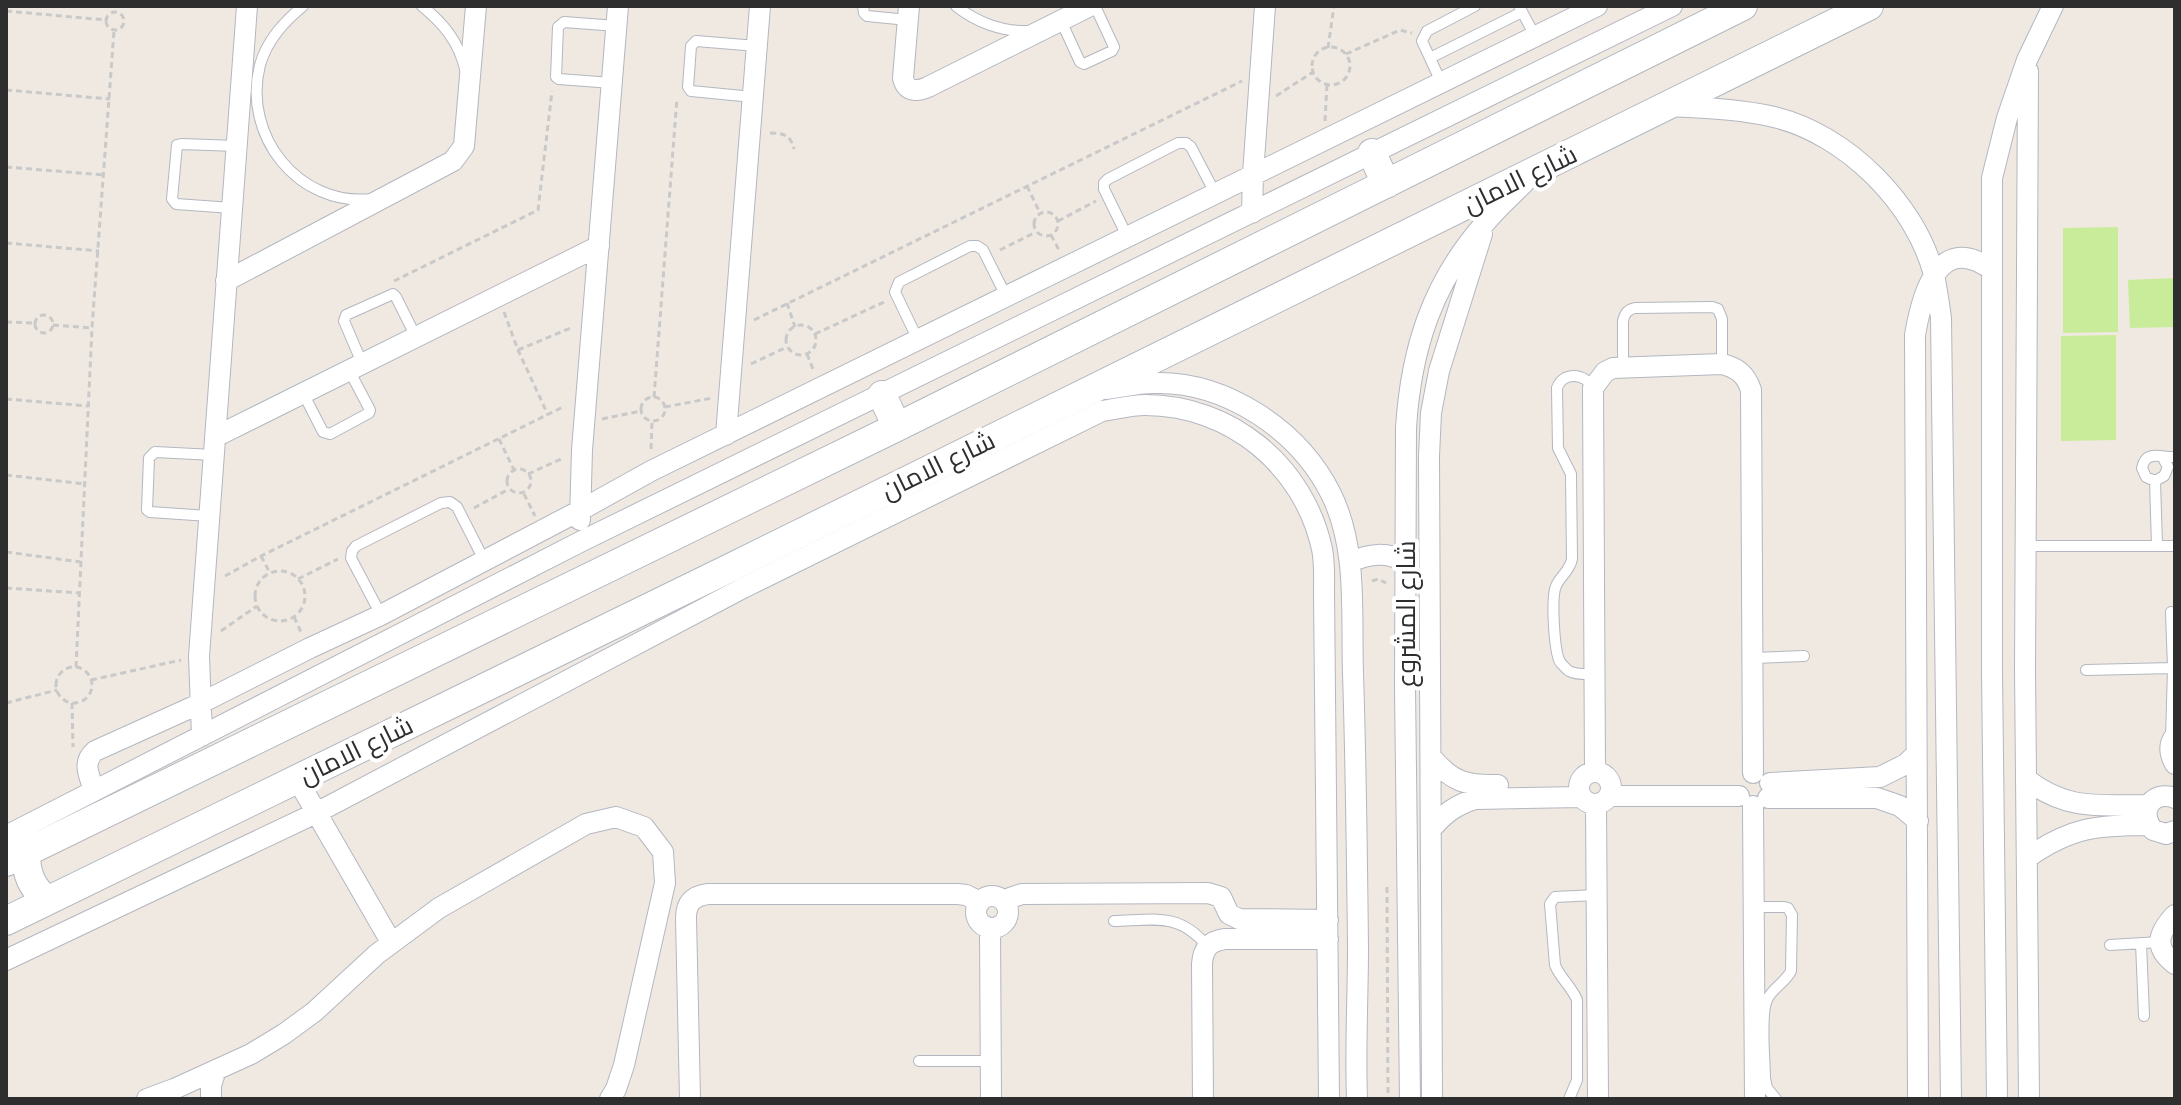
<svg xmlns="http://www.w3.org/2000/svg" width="2181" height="1105" font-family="Montserrat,Cairo,sans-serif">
  <rect width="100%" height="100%" fill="#efe9e1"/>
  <path fill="#c9ec9a" d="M2118 227V332L2063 333V228Z
    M2175 278V327L2130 328 2128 280Z
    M2116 335V440L2061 441V336Z"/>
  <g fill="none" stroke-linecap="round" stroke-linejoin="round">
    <defs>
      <path id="lane" d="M303 6C284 22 267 40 260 65 242 135 298 207 372 199
        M422 6C443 23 459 42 465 69
        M863 6 864 13 867 16 908 20
        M956 6C976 22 1002 32 1028 31
        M1519 6 1535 36
        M1061 21 1080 62 1084 64 1112 51 1114 47 1095 6
        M1430 58 1522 12
        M1441 82 1422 41 1427 31 1475 6
        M612 83 559 79 556 77 558 27 564 22 617 26
        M753 97 691 91 688 87 691 46 696 41 757 46
        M232 208 176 204 172 199 177 145 181 144 237 146
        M1127 236 1104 189V183L1108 179 1178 143H1186L1191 147 1215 193
        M918 340 895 292 899 282 970 246H977L983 250 1006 296
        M362 363 344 321 346 315 393 294 396 297 416 337
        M1623 366V321C1625 313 1627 310 1635 308L1712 307 1718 309 1722 319V364
        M1593 388C1585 373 1563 371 1557 388L1558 448 1571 474 1572 559C1570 571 1560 576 1556 586 1551 597 1554 651 1560 662 1561 663 1567 670 1569 671 1576 675 1586 674 1594 674
        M303 393 323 432 330 434 369 413 370 410 349 370
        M2163 458 2168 467 2164 476 2155 481 2146 477 2142 468C2146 449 2161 458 2175 457
        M2155 481 2157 546
        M209 516 150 512 147 510 149 458 155 452 214 455
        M2026 546H2175
        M381 615 351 558 352 551 356 546 441 503 450 502 457 507 484 560
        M1753 658 1804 656
        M2086 670 2173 668
        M2171 740 2173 668 2171 612
        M1754 907H1784L1788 908 1792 915 1791 971C1785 983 1772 988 1767 1000 1760 1015 1765 1061 1765 1078L1767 1088 1776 1099
        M1114 921C1154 920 1179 912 1207 946
        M2141 943 2144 1016
        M2110 945 2160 942
        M919 1061H990
        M1569 1099 1577 1080V1000C1572 987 1560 978 1555 965L1550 904 1555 897 1596 895"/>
      <path id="street" d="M909 6 903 78C906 92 917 92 928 87L1090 6
        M2028 71 2025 670 2029 1099
        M1670 106C1705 108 1740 109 1774 117 1846 134 1916 204 1934 275 1937 289 1939 304 1941 318L1951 1099
        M1252 213 1253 174 1265 6
        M226 281 453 161 464 146 476 6
        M1106 389C1122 387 1138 383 1154 383 1226 381 1299 430 1331 494 1358 548 1351 614 1353 673 1356 765 1357 856 1358 947 1358 998 1355 1048 1357 1099
        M726 435 760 6
        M215 437 599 246
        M580 520 582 450 618 6
        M1350 562C1369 554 1387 551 1405 562
        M202 736 199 656 247 6
        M2175 736C2168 745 2170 755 2175 764
        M1432 758C1452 782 1467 786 1498 785
        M1595 771 1593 388 1605 372 1613 368 1722 364C1738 368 1746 375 1751 390L1753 773
        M1579 788a16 16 0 1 1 32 0a16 16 0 1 1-32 0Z
        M297 779 391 942
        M2026 779C2067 811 2099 805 2149 805
        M1770 783 1880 777 1906 764 1916 754
        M94 791C90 776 81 763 95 751L199 704 310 648 381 615 579 511 651 471 1597 6
        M1610 796H1739
        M1768 798H1877L1900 806 1918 821
        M2175 798C2152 790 2138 811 2153 830L2166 834 2175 831
        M1596 805 1598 1099
        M1753 806 1755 1099
        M1432 828C1445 813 1456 805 1475 799L1581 797
        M6 836 580 542 1672 6
        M2027 858C2071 827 2097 825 2149 825
        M976 912a16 16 0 1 1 32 0a16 16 0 1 1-32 0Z
        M1005 903 1010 898 1022 894 1208 893 1221 897 1229 914 1239 919 1328 920
        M2175 915C2157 934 2154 948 2175 964
        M990 928 991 1099
        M6 960 316 813 743 588 1102 411C1116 409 1131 405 1145 405 1231 405 1304 466 1322 549 1325 563 1324 578 1324 592L1329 1099
        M147 1099 174 1089 251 1054 284 1034 314 1012 377 954 439 908 586 824 616 817 644 827 663 852 665 883 624 1065 616 1089 610 1099
        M211 1099V1085L216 1070
        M690 1099 686 918C686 903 693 896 708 894H958L966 895 980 902
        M1203 1099 1202 964C1203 948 1210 941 1225 939H1328
        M1410 1099 1405 688 1406 428C1411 349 1432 283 1485 223 1497 208 1511 196 1524 183
        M1432 1099 1429 456 1431 413 1439 371 1482 234
        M1918 1099 1915 335C1922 294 1939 231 1992 270
        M1997 1099 1992 671V178L2007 118 2027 60 2053 6"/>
      <path id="secondary" d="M1372 153 1386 184
        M882 395 897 427
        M26 853C26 874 31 886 47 901
        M6 862 897 427 1743 6
        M6 921 734 566 1869 6"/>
    </defs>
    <use href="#lane" stroke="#b4b7c1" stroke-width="12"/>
    <use href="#street" stroke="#b4b7c1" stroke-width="22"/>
    <use href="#secondary" stroke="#b4b7c1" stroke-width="30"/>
    <path stroke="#c9c9c9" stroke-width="3" stroke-dasharray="6 4" stroke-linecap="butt" d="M6 11 106 20
      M106 21a9 9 0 1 1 18 0a9 9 0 1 1-18 0Z
      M1312 66a19 19 0 1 1 38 0a19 19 0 1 1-38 0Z
      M1328 48 1334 6
      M1346 54 1400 30 1412 33
      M6 90 110 99
      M1276 96 1313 72
      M1325 121 1327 84
      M770 133C783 133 791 135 794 149
      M6 167 104 175
      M1027 186 1040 213
      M1034 224a12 12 0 1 1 24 0a12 12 0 1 1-24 0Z
      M1058 221 1096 201
      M1051 235 1059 250
      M6 243 99 251
      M1000 250 1036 232
      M394 281 538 210 552 91
      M787 303 795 327
      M504 312 518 350 548 415
      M35 324a9 9 0 1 1 18 0a9 9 0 1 1-18 0Z
      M754 320 1242 81
      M6 322 35 323
      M786 340a15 15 0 1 1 30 0a15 15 0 1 1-30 0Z
      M53 325 92 328
      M815 334 884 302
      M518 350 573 327
      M807 354 813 369
      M751 364 787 347
      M654 397 677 98
      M641 409a12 12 0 1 1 24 0a12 12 0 1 1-24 0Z
      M6 399 88 406
      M665 407 712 398
      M602 419 641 411
      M499 439 514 470
      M651 449 652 421
      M507 481a12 12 0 1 1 24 0a12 12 0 1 1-24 0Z
      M528 474 561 459
      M6 475 85 484
      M524 494 535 516
      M474 508 509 489
      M6 552 81 562
      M261 556 270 573
      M255 596a25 25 0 1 1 50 0a25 25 0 1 1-50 0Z
      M225 576 261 556 565 406
      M298 579 338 559
      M1372 581 1378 579 1386 583
      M6 588 79 593
      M294 617 301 632
      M221 631 257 606
      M76 667 92 328 114 31
      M56 685a18 18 0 1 1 36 0a18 18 0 1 1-36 0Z
      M91 680 181 660
      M6 703 57 690
      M72 703 73 747
      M1387 887 1388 1099"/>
    <use href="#lane" stroke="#fff" stroke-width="10"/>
    <use href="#street" stroke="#fff" stroke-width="20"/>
    <use href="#secondary" stroke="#fff" stroke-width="28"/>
  </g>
  <g text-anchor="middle" stroke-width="8" stroke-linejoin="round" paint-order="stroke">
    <g font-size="26" fill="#2e2e2e" stroke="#fff">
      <text transform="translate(1520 179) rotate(-26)" y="9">شارع الامان</text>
      <text transform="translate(938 465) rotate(-26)" y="9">شارع الامان</text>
      <text transform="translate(1406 614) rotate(-90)" y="9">شارع المشروع</text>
      <text transform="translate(356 750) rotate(-26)" y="9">شارع الامان</text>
    </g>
  </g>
  <rect width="2181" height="1105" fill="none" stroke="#2e2e2e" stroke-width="16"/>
</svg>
